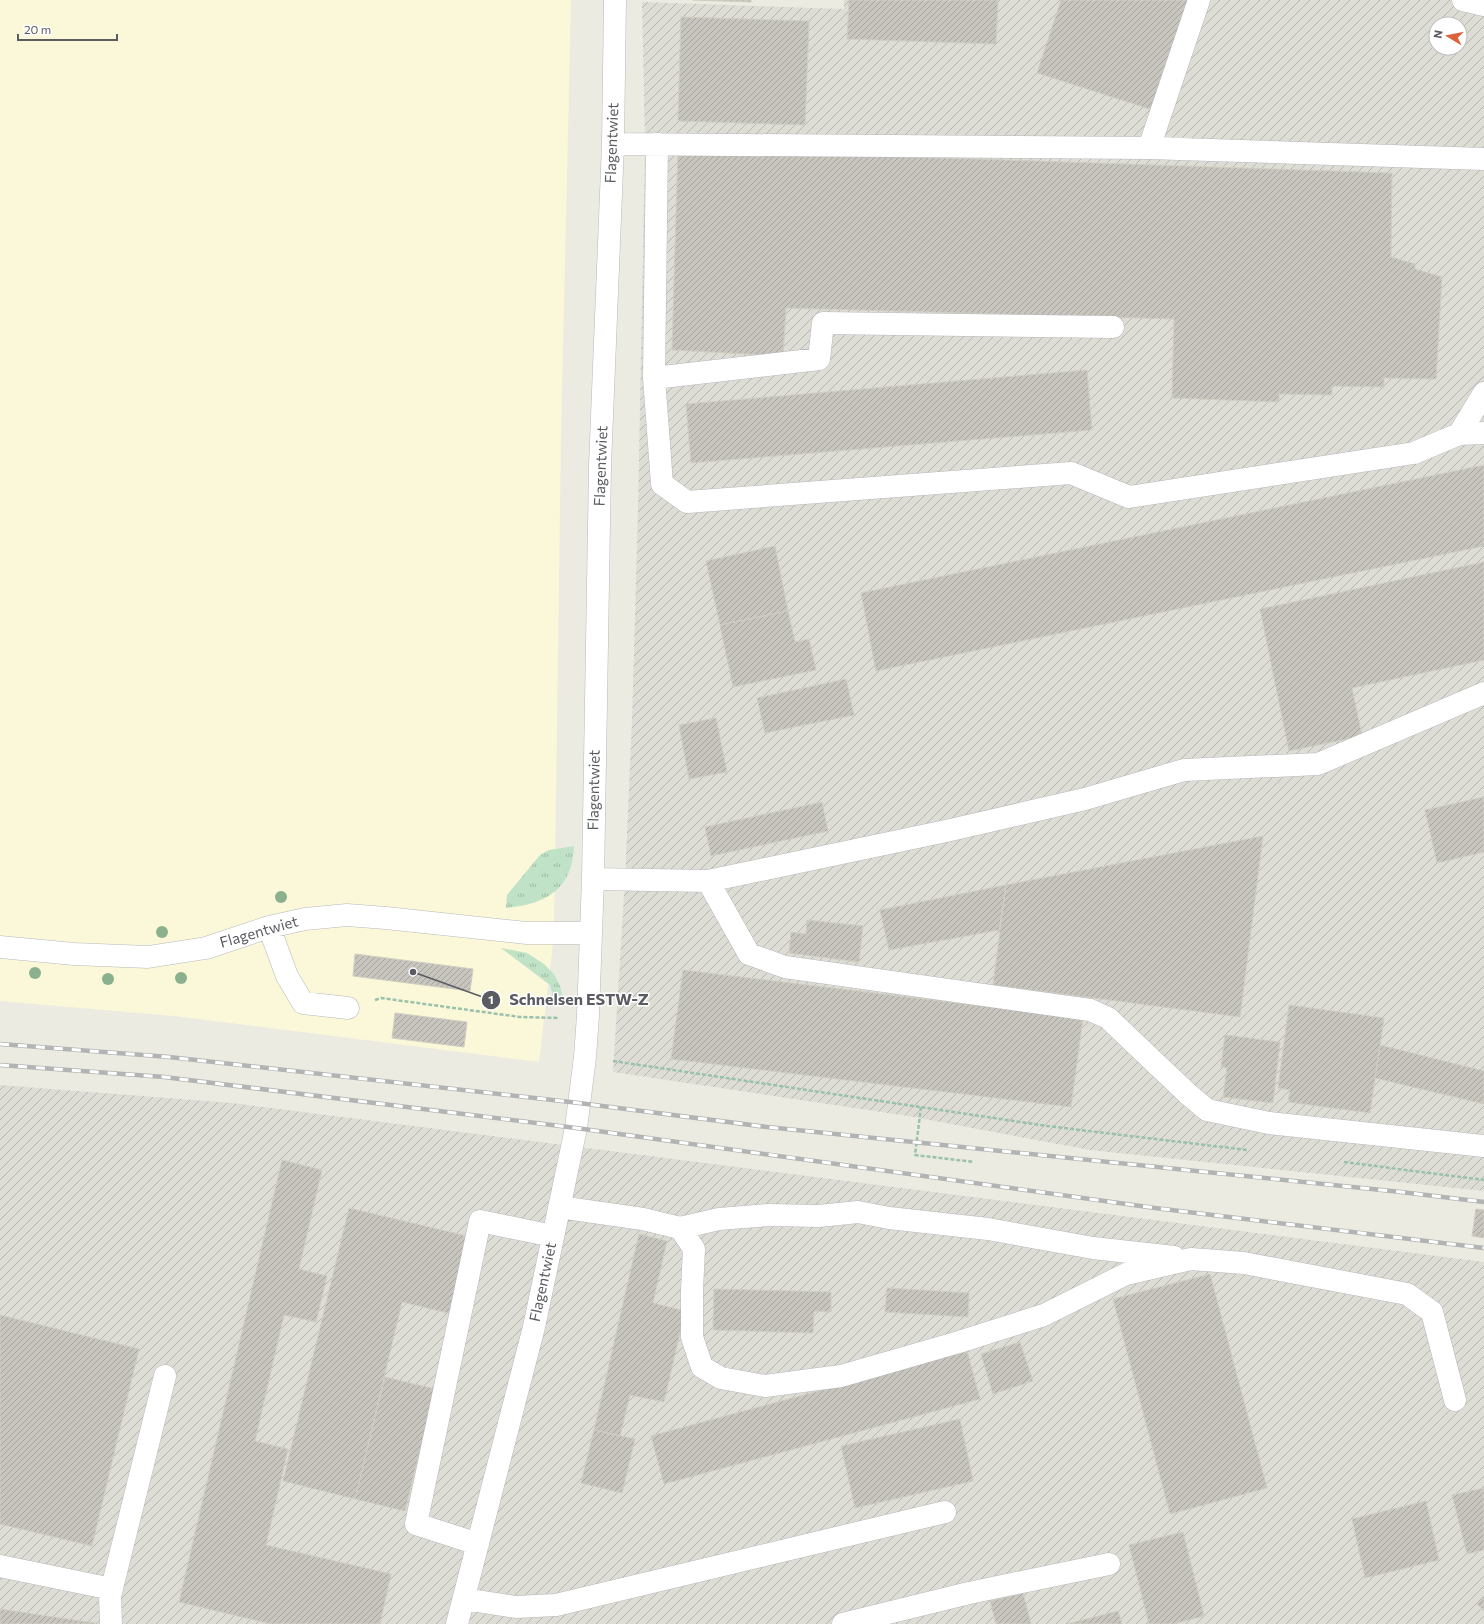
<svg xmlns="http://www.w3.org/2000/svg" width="1484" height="1624" font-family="Commissioner,sans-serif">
  <defs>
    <pattern id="industrial-furrows" width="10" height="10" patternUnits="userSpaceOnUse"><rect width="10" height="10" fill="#ddddd6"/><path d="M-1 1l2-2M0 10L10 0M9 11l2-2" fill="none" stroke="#b6b6b1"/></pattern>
    <pattern id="grass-tufts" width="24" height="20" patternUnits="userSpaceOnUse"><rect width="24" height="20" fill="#c0e2c6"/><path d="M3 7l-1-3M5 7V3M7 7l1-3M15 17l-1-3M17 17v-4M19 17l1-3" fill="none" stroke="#9fbaa4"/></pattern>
    <pattern id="building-hatch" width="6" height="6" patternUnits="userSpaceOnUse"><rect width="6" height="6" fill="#c7c5be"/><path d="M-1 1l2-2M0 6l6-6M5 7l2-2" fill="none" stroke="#a5a39e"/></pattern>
  </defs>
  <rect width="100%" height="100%" fill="#ecebe2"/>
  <path fill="#faf8d8" d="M0 0H571L561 436 554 935 539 1062 174 1016 0 1001Z"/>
  <path fill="url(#industrial-furrows)" fill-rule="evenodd" d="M844 0H1484V1191L1090 1150 908 1116 613 1072 625 880 632 720 638 511 645 144 642 2 844 9ZM1436 24H1460V48H1436Z
    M0 1085 232 1103 1484 1262V1624H0Z"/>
  <path fill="url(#grass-tufts)" d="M574 846C572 890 546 904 506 908L507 895 540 855 549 850Z
    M501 948 527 953 544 964 554 974 560 986 565 1005 554 1000 550 985Z"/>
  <path fill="url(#building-hatch)" stroke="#d0cec1" d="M693 0H751V2Z
    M849 0H998L996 44 847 39Z
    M1061 0H1195L1159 112 1037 73Z
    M681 17 809 21 805 125 678 121Z
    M678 149 1392 173 1391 257 1415 264V269L1442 277 1436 379 1384 378V387L1332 386V395L1279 394V402L1172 398 1174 319 786 308 783 356 672 350Z
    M1087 370 1092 430 691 463 686 404Z
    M1484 465V546L876 671 861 593Z
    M775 546 788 611 720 625 706 561Z
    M1484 562V660L1352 688 1362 736 1289 751 1260 609Z
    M788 611 795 642 809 639 816 670 733 687 720 625Z
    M846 679 854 715 765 733 757 698Z
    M716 718 727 772 689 779 679 725Z
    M1484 797V852L1437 863 1425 810Z
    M822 802 828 831 711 856 705 827Z
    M1263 836 1240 1017 993 985 1006 885Z
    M1006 885 999 930 889 950 880 910Z
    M807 920 863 926 859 962 789 953 791 932 806 934Z
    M355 954 473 969 470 991 353 976Z
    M683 970 1083 1018 1071 1107 671 1059Z
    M1289 1005 1384 1018 1370 1113 1288 1102 1290 1090 1278 1088Z
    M395 1013 467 1022 464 1047 392 1038Z
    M1225 1035 1280 1042 1273 1103 1223 1097 1227 1068 1221 1067Z
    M1380 1045 1484 1071V1104L1375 1078Z
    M282 1160 322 1170 299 1269 327 1276 316 1322 284 1315 255 1441 288 1449 266 1545 391 1574 380 1624H271L179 1602Z
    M349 1208 471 1237 452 1314 402 1302 355 1499 283 1481Z
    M1476 1209 1484 1210V1238L1472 1236Z
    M639 1234 667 1241 653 1303 685 1311 664 1402 630 1395 620 1436 594 1430Z
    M1210 1274 1267 1488 1170 1514 1113 1299Z
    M887 1288 969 1293 968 1317 885 1312Z
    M714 1289 831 1292V1312L814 1311 813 1333 713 1330Z
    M0 1315 139 1349 92 1546 0 1524Z
    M1020 1342 1033 1381 993 1394 981 1354Z
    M967 1351 980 1399 664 1484 651 1436Z
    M385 1377 435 1389 405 1511 355 1499Z
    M960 1419 973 1481 855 1508 841 1446Z
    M594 1430 635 1439 622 1493 581 1483Z
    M1484 1488V1550L1467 1554 1452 1495Z
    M1426 1501 1439 1560 1365 1578 1352 1519Z
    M1183 1532 1204 1616 1173 1624H1149L1129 1545Z
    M1023 1593 1031 1624H996L990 1601Z
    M1484 1597V1611L1477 1604Z
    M0 1609 95 1623V1624H0Z
    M1118 1611 1122 1624H1067Z"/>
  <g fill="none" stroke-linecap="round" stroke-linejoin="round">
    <defs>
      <path id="minor" d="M1463 0 1484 5
        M613 144 1149 148 1484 159
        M657 144 654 378 662 484 687 502 1071 473 1129 497 1414 453 1459 434 1484 393
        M1149 148 1199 0
        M654 378 819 359 823 323 1113 327
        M1459 434 1484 433
        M593 879 708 881 946 831 1085 799 1184 770 1318 764 1484 693
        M708 881 749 954 785 967 1090 1010 1108 1018 1188 1094 1207 1110 1269 1123 1484 1146
        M269 927 287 976 303 1003 348 1008
        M0 947 74 954 148 957 206 948 269 927 305 919 347 915 386 918 527 933H590
        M559 1207 643 1219 680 1228 694 1249 692 1290V1337L702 1367 721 1378 765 1386 841 1376 959 1342 1044 1315 1126 1274 1191 1259 1244 1263 1407 1294 1432 1312 1455 1400
        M680 1228 719 1219 769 1215 819 1216 858 1212 889 1218 988 1229 1093 1248 1174 1257
        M478 1544 416 1524 480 1221 553 1236
        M0 1566 112 1589
        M464 1599 516 1607 556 1605 945 1512
        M111 1624 110 1596 165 1376
        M457 1624 534 1327 576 1128 585 1057 588 1015 593 879 600 466 613 144 615 0
        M843 1624 969 1593 1109 1564"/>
    </defs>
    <use href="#minor" stroke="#b7b8bd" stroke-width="23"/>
    <path stroke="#9ac1ac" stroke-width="2.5" stroke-dasharray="4 2" stroke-linecap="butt" d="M375 1000 381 998 520 1017 559 1018
      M613 1061 1047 1126 1247 1150
      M921 1107 915 1155 974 1162
      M1344 1162 1484 1180"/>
    <use href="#minor" stroke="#fff" stroke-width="22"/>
    <defs>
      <path id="rail" d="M0 1044 169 1057 579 1103 767 1127 1401 1192 1484 1202
        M0 1065 164 1077 576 1128 1155 1208 1484 1248"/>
    </defs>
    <use href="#rail" stroke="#b2b3b3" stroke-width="4.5"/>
    <use href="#rail" stroke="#fff" stroke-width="3" stroke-dasharray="9" stroke-linecap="butt"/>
  </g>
  <g fill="#8bb08e">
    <circle cx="281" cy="897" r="6"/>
    <circle cx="162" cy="932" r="6"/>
    <circle cx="35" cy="973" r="6"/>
    <circle cx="181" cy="978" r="6"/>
    <circle cx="108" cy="979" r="6"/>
  </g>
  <g text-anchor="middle" stroke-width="3" stroke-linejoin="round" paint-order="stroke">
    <g font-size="15" fill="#5a5c61" stroke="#fff">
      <text transform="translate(612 143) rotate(-88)" y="5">Flagentwiet</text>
      <text transform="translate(601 466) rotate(-88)" y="5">Flagentwiet</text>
      <text transform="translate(594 790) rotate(-89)" y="5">Flagentwiet</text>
      <text transform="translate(259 932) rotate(-16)" y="5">Flagentwiet</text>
      <text transform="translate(543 1282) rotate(-78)" y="5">Flagentwiet</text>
    </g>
  </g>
  <path fill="none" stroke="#5a5c61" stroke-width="1.5" d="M413 972L491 1000"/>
  <g fill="#5a5c61" stroke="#fff" stroke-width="1.5">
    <circle cx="413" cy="972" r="4"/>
    <circle cx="491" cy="1000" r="10"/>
  </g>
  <g font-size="12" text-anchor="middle" font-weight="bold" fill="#fff">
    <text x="491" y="1004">1</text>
  </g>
  <g font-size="16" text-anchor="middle" font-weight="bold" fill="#5a5c61" stroke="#fff" stroke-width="3" stroke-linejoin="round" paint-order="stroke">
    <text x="579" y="1005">Schnelsen ESTW-Z</text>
  </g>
  <g transform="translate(1448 36) rotate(280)"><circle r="19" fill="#ffffff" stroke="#bdbec0"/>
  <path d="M0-3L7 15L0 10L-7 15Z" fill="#da633a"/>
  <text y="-6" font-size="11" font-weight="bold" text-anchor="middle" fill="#5a5c61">N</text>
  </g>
  <path d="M18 34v6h99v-6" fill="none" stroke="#5a5c61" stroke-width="2"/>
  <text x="24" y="34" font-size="12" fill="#5a5c61" stroke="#ffffff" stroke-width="3" paint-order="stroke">20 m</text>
</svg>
